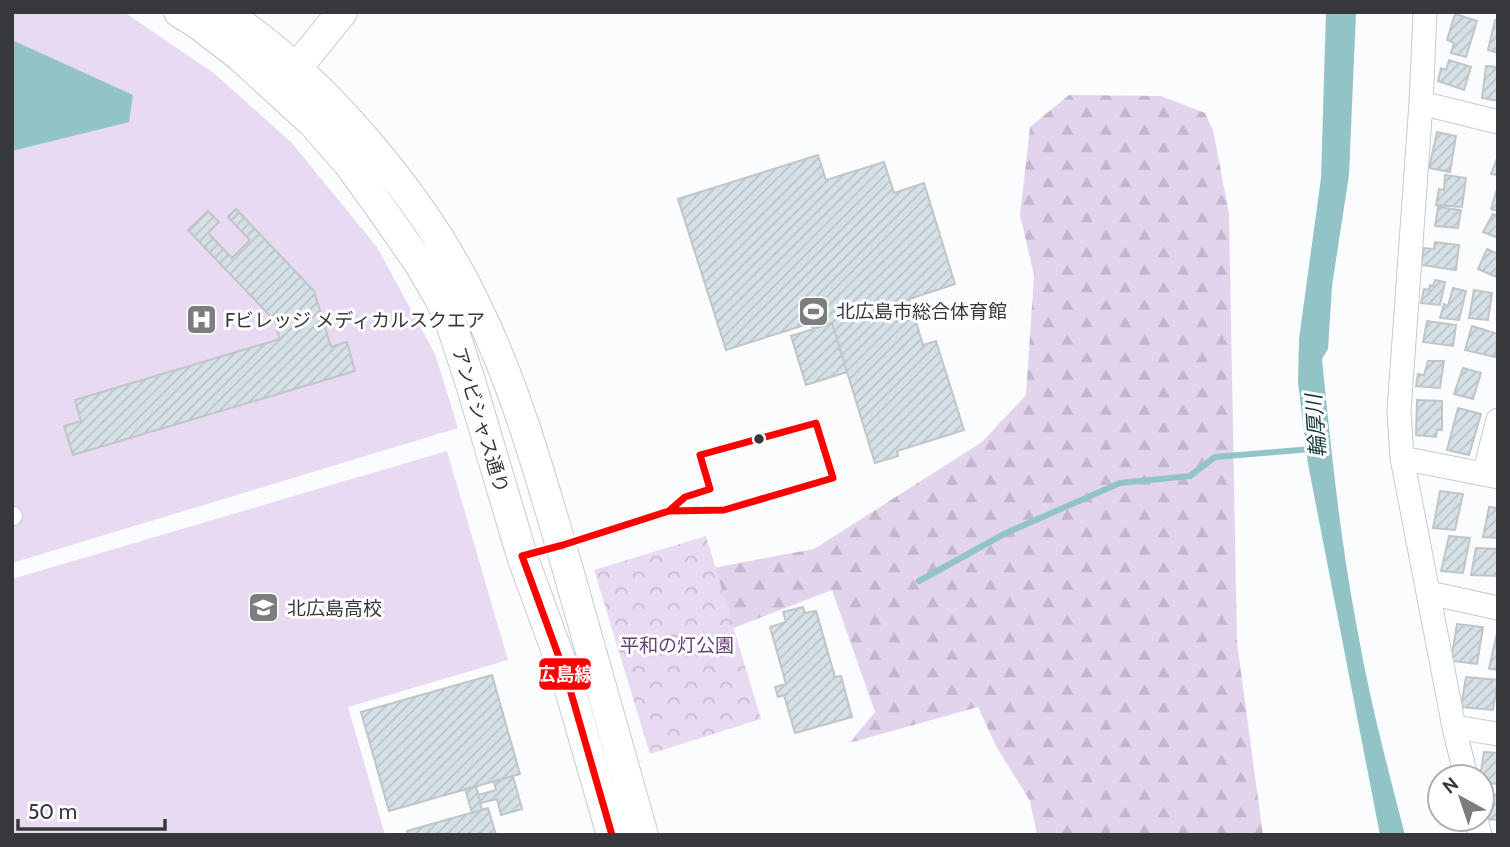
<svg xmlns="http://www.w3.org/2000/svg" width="1510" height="847" font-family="Cabin,'Noto Sans JP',sans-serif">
  <defs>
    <pattern id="forest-firs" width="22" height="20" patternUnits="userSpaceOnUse" patternTransform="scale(1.75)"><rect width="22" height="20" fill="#e3d4ee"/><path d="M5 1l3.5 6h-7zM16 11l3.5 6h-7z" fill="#c3b7cd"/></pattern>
    <pattern id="park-crowns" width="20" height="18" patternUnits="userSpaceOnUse" patternTransform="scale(1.75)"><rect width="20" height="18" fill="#e8daf2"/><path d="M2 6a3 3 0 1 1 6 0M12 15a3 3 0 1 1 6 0" fill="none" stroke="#c8bcd0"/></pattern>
    <pattern id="building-hatch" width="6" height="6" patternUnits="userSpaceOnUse" patternTransform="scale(1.75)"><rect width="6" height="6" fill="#d6e1e7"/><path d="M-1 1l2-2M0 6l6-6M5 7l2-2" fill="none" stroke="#b8c2c7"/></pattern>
  </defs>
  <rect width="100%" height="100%" fill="#fafcfe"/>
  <path fill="url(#forest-firs)" d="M1069 95 1161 96 1205 113 1213 130 1229 213 1237 643 1263 835H1037L1030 801 996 746 978 707 849 743 875 712 832 590 726 631 707 569 814 549 982 442 1026 395 1034 275 1020 215 1030 127Z"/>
  <path fill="url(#park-crowns)" d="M706 536 761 719 650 754 594 570Z"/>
  <path fill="#e8daf2" d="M12 12H124L215 74 291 142 377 247 435 354 458 428 12 563Z
    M447 451 508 660 348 707 385 835H12V579Z"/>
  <path fill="#92c3c7" d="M1326 12H1356L1349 175 1332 286 1328 349 1322 359C1331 449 1340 539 1357 628 1369 697 1387 766 1405 835H1380L1308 464 1298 382 1299 339 1321 178Z
    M12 40 133 95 129 122 12 151Z"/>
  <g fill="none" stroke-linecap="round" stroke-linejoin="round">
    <path stroke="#92c3c7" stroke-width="6" d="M919 581 1006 533 1120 483 1190 476 1215 457 1311 449"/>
  </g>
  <path fill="url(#building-hatch)" stroke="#c2c4c6" stroke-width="2" d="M1455 14 1477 21 1466 57 1451 53 1454 43 1447 40Z
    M1495 20H1498V53L1488 50Z
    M1449 60 1471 67 1464 90 1438 81 1441 68 1446 70Z
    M1486 66 1498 67V101L1482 98Z
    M1437 132 1456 136 1450 172 1429 168Z
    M818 155 826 180 884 162 894 193 924 183 955 284 909 299 923 345 936 341 964 430 897 451 898 456 875 463 832 323 813 329 811 323 726 350 678 199Z
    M1498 156V175L1491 174Z
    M1445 175 1466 178 1462 207 1436 205 1439 189 1444 190Z
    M1498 186V211L1491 209Z
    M1438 207 1461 210 1458 228 1435 226Z
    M236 209 314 291 331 347 347 342 355 371 73 455 64 426 81 421 75 400 280 339 275 321 188 230 208 211 219 222 208 233 232 258 250 240 228 217Z
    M1493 214 1498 216V238L1483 232Z
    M1435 242 1459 245 1456 270 1421 265 1424 248 1434 249Z
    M1487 249 1498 254 1496 277 1478 269Z
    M1435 280 1445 282 1440 305 1421 303 1424 289 1429 290 1430 285 1433 286Z
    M1453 288 1466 291 1459 320 1440 318 1444 304 1448 306Z
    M1474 290 1492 293 1488 320 1469 318Z
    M1427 321 1456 325 1453 346 1423 342Z
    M832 323 847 372 806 385 791 336Z
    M1472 326 1498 334 1495 357 1465 350Z
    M1428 361H1444L1440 388 1416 386 1418 374 1424 375Z
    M1463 368 1481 373 1473 399 1454 394Z
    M1417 400 1442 401V430H1437L1436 437 1416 435Z
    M1458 408 1481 414 1469 455 1447 450Z
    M1440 491 1463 494 1455 530 1433 528Z
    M1489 507 1498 508V538L1483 537Z
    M1449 536 1470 538 1463 573 1441 571Z
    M1476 548 1498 549V576L1471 575Z
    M803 607 805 613 816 611 835 677 841 676 852 717 795 733 784 695 778 697 775 687 786 684 770 627 786 622 783 612Z
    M1457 624 1483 627 1477 664 1451 661Z
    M1497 633H1498V670L1489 669Z
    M492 675 520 774 389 811 361 712Z
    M1466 677 1498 680 1493 710 1461 707Z
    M1484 752 1498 753V784L1482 782 1480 777Z
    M513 776 522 809 501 815 497 799 480 803 478 795 496 790 494 782Z
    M476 786 482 810 472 813 465 789Z
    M1488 794 1498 795V820L1485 819Z
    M488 808 496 835H408L407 831Z"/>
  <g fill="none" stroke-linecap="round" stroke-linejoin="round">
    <defs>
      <path id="pedestrian" d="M12 516H13"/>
      <path id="minor" d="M1425 12 1421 103 1399 411 1402 458 1454 727 1466 777
        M1421 103 1498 122
        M1402 458 1498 477
        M1484 474 1498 420
        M1429 593 1498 608
        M1454 727 1498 734
        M1476 819 1480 835"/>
      <path id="tertiary" d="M179 12 197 23 241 57 314 124 349 164 383 211 419 263 440 299 449 317 471 384 522 556 567 679 612 835
        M223 12C324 77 428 202 478 310 518 393 542 482 568 570 593 658 618 747 643 835
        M283 85 342 12"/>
    </defs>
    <use href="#pedestrian" stroke="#c8cacc" stroke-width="20"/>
    <use href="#minor" stroke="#c8cacc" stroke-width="25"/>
    <use href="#tertiary" stroke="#c8cacc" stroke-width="32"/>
    <use href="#pedestrian" stroke="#feffff" stroke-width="18"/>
    <use href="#minor" stroke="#feffff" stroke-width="23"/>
    <use href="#tertiary" stroke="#feffff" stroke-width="30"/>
    <defs>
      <path id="bus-1" d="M816 423 833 478 724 510 669 511 685 497 710 489 700 455Z
        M563 545 522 556 567 679 612 835
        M563 545 669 511
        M563 545 669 511"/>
    </defs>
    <use href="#bus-1" stroke="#fff" stroke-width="12"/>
    <use href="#bus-1" stroke="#f00" stroke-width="7"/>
  </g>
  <defs>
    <symbol id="stadium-square" viewBox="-11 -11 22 22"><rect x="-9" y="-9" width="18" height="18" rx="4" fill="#7b7d7f" stroke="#fff"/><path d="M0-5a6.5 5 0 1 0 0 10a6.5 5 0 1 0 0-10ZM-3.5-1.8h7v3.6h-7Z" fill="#fff"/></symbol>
    <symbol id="hospital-square" viewBox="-11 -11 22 22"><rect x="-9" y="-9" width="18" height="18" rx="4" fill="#7b7d7f" stroke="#fff"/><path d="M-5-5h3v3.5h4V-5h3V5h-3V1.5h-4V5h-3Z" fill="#fff"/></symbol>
    <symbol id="school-square" viewBox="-11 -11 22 22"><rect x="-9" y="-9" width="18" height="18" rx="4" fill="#7b7d7f" stroke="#fff"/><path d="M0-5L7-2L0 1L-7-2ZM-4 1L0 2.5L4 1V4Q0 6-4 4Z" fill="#fff"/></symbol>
  </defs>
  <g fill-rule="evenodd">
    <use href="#stadium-square" x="796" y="294" width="35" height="35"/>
    <use href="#hospital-square" x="184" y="302" width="35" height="35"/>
    <use href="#school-square" x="246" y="590" width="35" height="35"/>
  </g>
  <circle fill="#36383b" stroke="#fff" stroke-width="2.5" cx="759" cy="439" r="6"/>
  <g text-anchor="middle" stroke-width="6" stroke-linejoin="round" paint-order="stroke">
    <g font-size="19" fill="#36383b" stroke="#fff" text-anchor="start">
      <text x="836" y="318">北広島市総合体育館</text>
      <text x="225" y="327">Fビレッジ メディカルスクエア</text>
      <text x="287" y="615">北広島高校</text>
    </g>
    <g font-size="19" fill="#36383b" stroke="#fff">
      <text transform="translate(481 420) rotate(73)" y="7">アンビシャス通り</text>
    </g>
    <g font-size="19" fill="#653f79" stroke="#fff">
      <text x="677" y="652">平和の灯公園</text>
    </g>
    <g font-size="21" font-style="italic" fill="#173a3d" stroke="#fff">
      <text transform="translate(1316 426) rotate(-94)" y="7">輪厚川</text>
    </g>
  </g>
  <rect stroke="#fff" stroke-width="2.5" x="538" y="657" width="54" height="34" rx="7" fill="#f00"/>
  <g font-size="19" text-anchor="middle" font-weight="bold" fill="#fff">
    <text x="565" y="681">広島線</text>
  </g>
  <rect width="1510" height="847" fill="none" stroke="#36383b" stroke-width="28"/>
  <g transform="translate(1461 798) rotate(320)"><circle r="33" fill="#ffffff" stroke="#afafb1" stroke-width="2"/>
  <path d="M0-5L12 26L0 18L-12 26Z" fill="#7b7d7f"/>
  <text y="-10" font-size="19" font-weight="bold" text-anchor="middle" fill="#36383b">N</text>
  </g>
  <path d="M18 819v10h147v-10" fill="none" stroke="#36383b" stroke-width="3.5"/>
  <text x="28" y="819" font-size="21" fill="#36383b" stroke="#ffffff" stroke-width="5" paint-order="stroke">50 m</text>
</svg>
